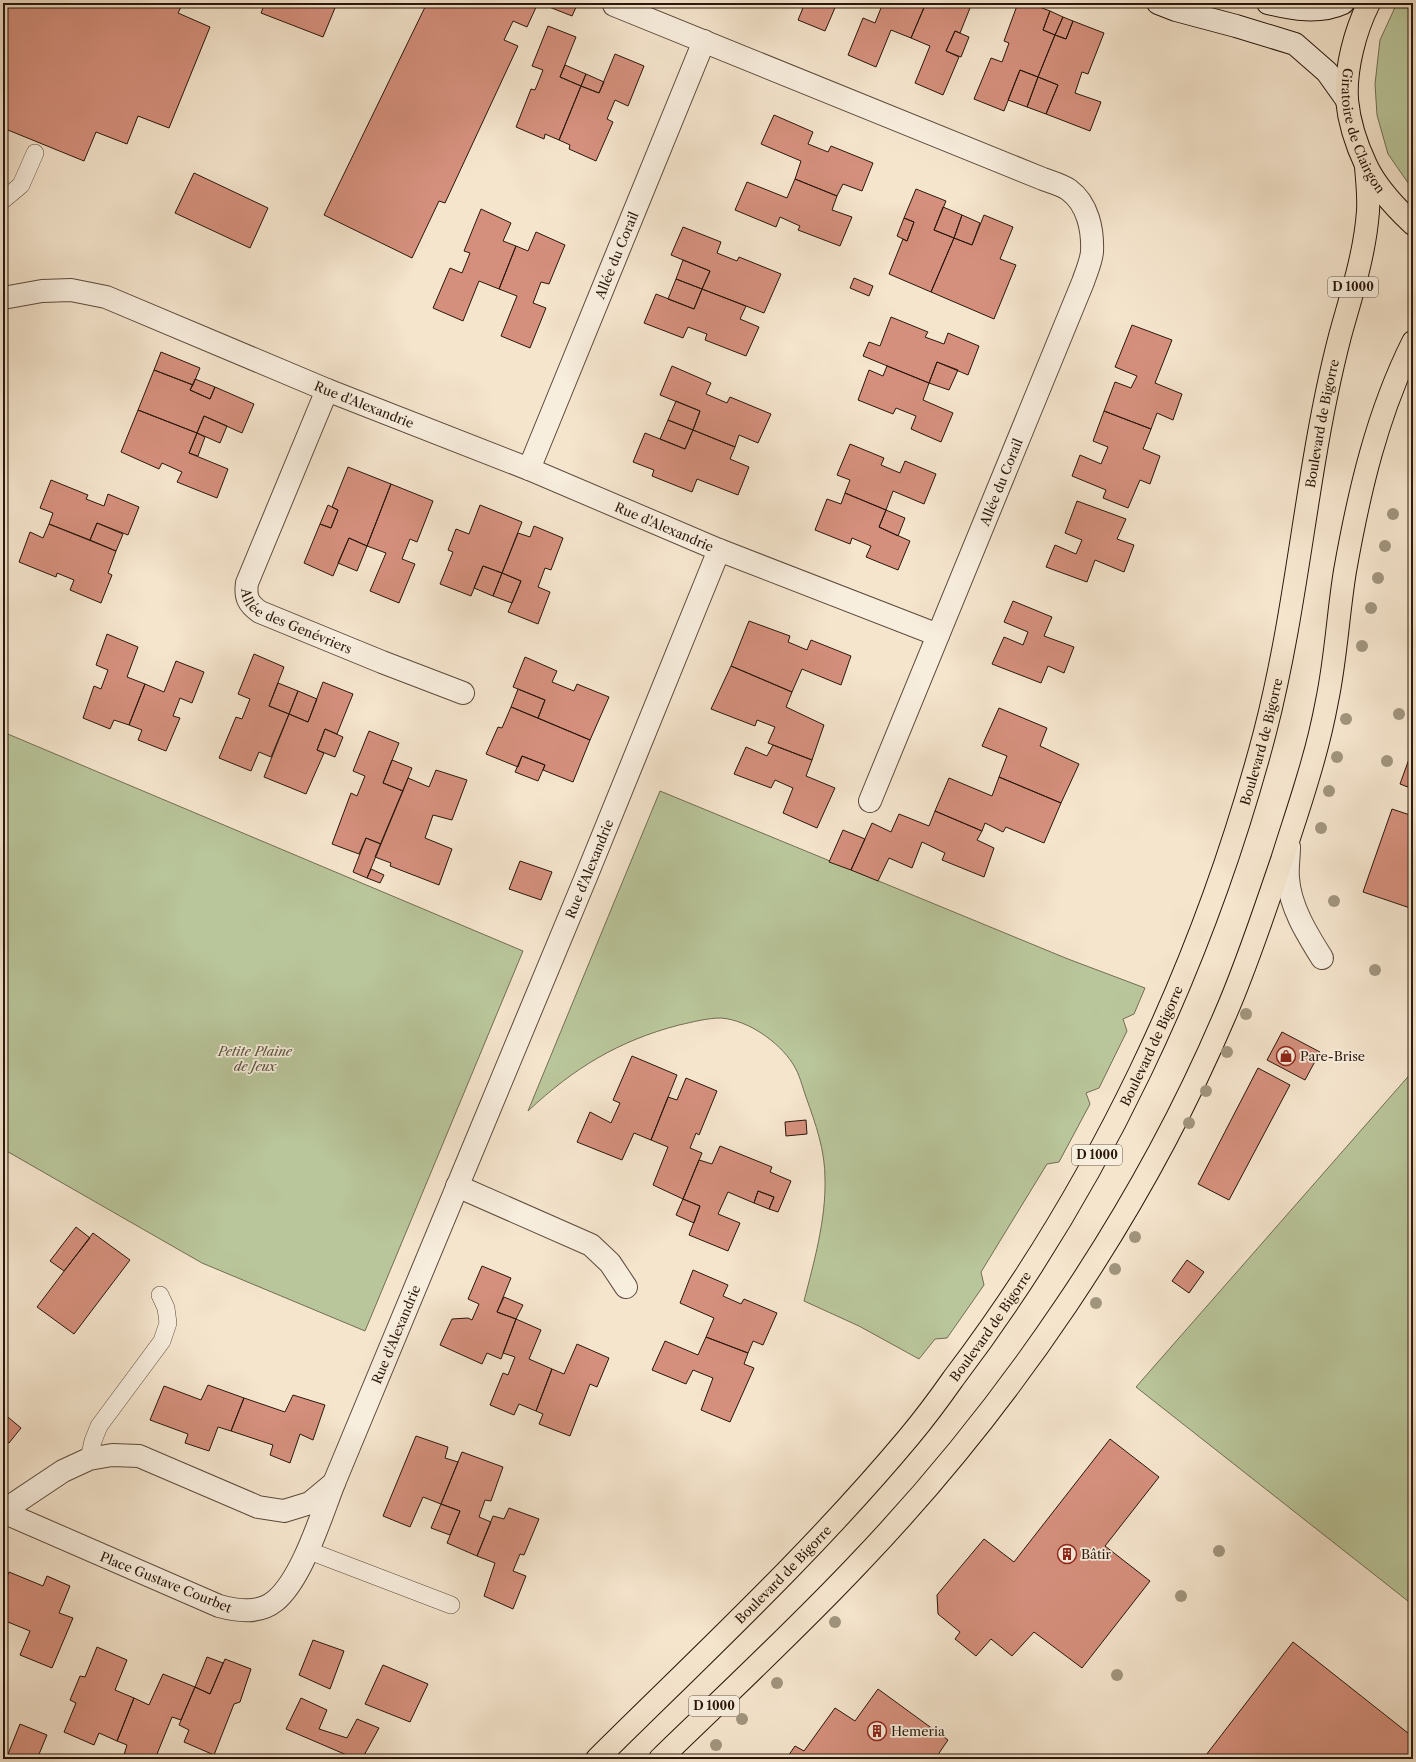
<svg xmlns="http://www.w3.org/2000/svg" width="1416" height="1762" font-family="'Libre Caslon Text',serif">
  <rect width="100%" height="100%" fill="#f5e5cd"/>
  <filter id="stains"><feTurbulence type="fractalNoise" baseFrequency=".005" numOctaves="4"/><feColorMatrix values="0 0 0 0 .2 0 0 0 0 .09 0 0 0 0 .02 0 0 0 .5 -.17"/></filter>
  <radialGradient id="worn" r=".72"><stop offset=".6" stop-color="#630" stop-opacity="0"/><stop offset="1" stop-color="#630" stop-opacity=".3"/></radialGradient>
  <path fill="#b9c59a" stroke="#726e52" d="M1397 3H1413V190L1388 154 1377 115 1375 84 1380 40Z
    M3 732 523 951 365 1331 202 1263 3 1149Z
    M660 791 1068 959 1145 988 1134 1014 1123 1019 1127 1031 1099 1088 1086 1093 1090 1104 1059 1162 1047 1164 981 1272 984 1285 947 1338 935 1339 919 1359 859 1326 804 1301C814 1262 826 1220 825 1179 825 1150 816 1125 806 1097 802 1086 800 1075 793 1064 779 1042 748 1020 721 1018 707 1018 693 1022 679 1025 618 1041 574 1068 528 1111Z
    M1413 1071V1251H1411L1410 1376H1413V1605L1136 1387Z"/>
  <path fill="#d5907d" stroke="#2a170b" d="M3 3H183L178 13 210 27 169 128 138 116 127 144 96 132 84 161 3 128Z
    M265 3H337L323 37 261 13Z
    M427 3H538L527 27 513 21 504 40 518 46 445 203 439 201 412 258 324 215Z
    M539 3H578L572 16Z
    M805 3H837L825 31 798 20Z
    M883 3H926L911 38 891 30 876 67 848 55 863 18 875 23Z
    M926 3H972L960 33 955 31 946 51 959 57 943 95 915 83 930 46 911 38Z
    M1018 3H1029L1050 11 1043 30 1055 35 1038 77 1020 70 1004 111 974 99 991 58 1002 62 1009 43 1004 41Z
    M1050 11 1063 17 1055 35 1043 30Z
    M1063 17 1073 21 1066 39 1055 35Z
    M1073 21 1104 33 1088 74 1082 72 1075 93 1101 102 1090 131 1046 114 1058 85 1038 77 1055 35 1066 39Z
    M548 26 576 37 560 77 581 86 559 140 545 134 544 139 516 127 531 89 535 90 543 70 532 66Z
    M955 31 969 37 961 57 946 51Z
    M615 54 644 66 628 106 615 100 607 119 613 122 596 161 569 149 570 145 559 140 581 86 599 93Z
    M565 65 586 74 581 86 560 77Z
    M1020 70 1038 77 1027 107 1008 100Z
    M586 74 604 82 599 93 581 86Z
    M1038 77 1058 85 1046 114 1027 107Z
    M774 115 813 132 808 144 828 152 831 146 873 163 862 191 843 184 837 196 795 179 801 161 761 144Z
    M194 173 268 208 250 248 175 213Z
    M795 179 837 196 832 210 852 217 840 246 798 230 800 226 780 217 776 227 735 210 747 182 787 198Z
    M916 189 946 201 934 230 954 238 931 292 889 274 903 239 907 241 914 222 904 218Z
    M943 207 962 215 954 238 934 230Z
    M481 209 511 223 503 241 516 246 499 289 479 281 463 321 433 308 450 268 462 273 470 253 464 251Z
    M962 215 980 223 972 245 954 238Z
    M984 215 1013 227 1000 259 1016 265 994 319 931 292 954 238 972 245Z
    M904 218 914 222 907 241 897 236Z
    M683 227 721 242 717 253 737 261 739 257 781 274 764 313 702 289 710 271 671 255Z
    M536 232 565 245 549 284 541 282 533 303 546 308 530 348 501 336 517 296 499 289 516 246 528 251Z
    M683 260 710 271 702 289 676 279Z
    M854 278 873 286 869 296 850 288Z
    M676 279 702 289 694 309 668 299Z
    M702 289 746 306 740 319 759 327 746 356 705 340 707 334 688 327 683 338 644 323 656 294 694 309Z
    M891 317 928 332 925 337 944 344 948 333 979 346 968 375 937 362 929 383 863 356 869 342 880 346Z
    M1132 325 1172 340 1155 383 1182 394 1173 420 1157 413 1151 429 1104 411 1115 382 1131 388 1137 376 1115 367Z
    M161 352 200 368 193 385 154 370Z
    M937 362 958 370 949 390 929 383Z
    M672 366 711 383 706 394 727 403 730 397 771 414 758 443 739 435 735 447 693 430 700 411 660 395Z
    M887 366 929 383 923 400 953 413 941 442 911 429 916 416 896 408 893 414 858 400 869 370 883 376Z
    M154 370 193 385 190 390 210 399 215 387 254 404 242 433 204 416 197 433 138 410Z
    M195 379 215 387 210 399 190 390Z
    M676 401 700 411 693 430 668 420Z
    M138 410 197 433 189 453 228 469 217 498 177 482 182 472 162 463 159 469 121 452Z
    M1104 411 1151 429 1143 449 1160 456 1150 484 1140 480 1128 508 1103 498 1106 490 1072 476 1080 455 1101 464 1108 447 1093 441Z
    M204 416 227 426 220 443 197 433Z
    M668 420 693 430 685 449 660 439Z
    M693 430 735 447 730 459 749 467 738 495 697 479 692 492 652 476 654 470 633 462 645 433 685 449Z
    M197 433 205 437 198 456 189 453Z
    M850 444 884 458 881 465 900 473 905 461 936 474 924 504 893 491 886 510 845 493 850 480 837 475Z
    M348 467 391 484 367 546 349 538 333 576 304 563 320 524 331 528 338 510 332 507Z
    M51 480 88 495 86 499 104 506 108 494 139 507 128 535 97 523 90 540 49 524 53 513 40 508Z
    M391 484 433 501 417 542 410 539 402 559 415 564 399 603 370 591 386 553 367 546Z
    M845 493 886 510 879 527 910 541 898 570 866 557 871 546 852 538 850 544 815 530 827 499 841 504Z
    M1077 501 1126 519 1117 539 1134 545 1124 572 1095 560 1087 582 1046 567 1055 545 1076 554 1082 540 1065 533Z
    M328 505 338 510 331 528 320 524Z
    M480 505 522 522 502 573 483 566 471 596 440 584 453 552 448 550 456 529 469 534Z
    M886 510 905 518 898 536 879 527Z
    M97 523 123 534 116 551 90 540Z
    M49 524 116 551 108 573 112 575 101 603 70 590 74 580 57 573 56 577 19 562 30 532 43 538Z
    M534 526 563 538 551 570 545 568 538 587 550 592 538 624 508 612 521 581 502 573 518 533 530 537Z
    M349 538 367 546 357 571 338 563Z
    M483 566 502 573 493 596 474 588Z
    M502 573 521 581 512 603 493 596Z
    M1013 601 1052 617 1044 636 1074 647 1064 673 1048 666 1041 683 992 664 1004 637 1023 645 1028 632 1004 622Z
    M749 621 790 636 788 642 807 650 811 640 851 656 841 685 802 669 792 692 731 666Z
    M107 634 138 647 127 677 145 684 129 725 114 720 110 729 83 718 94 686 101 689 108 670 96 665Z
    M254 654 284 667 269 706 289 714 271 757 259 752 251 771 219 758 236 717 242 719 250 699 238 694Z
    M525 657 557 671 552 682 574 691 577 684 609 697 590 740 538 718 545 700 513 687Z
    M176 661 204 672 192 703 180 698 173 716 180 718 166 751 138 740 142 730 129 725 145 684 164 692Z
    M731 666 792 692 786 707 824 725 812 760 768 743 775 727 757 720 755 726 711 709Z
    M323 682 353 694 337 734 325 729 317 750 324 753 306 794 264 777 289 714 308 722Z
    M278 683 298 691 289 714 269 706Z
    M518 689 545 700 538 718 511 707Z
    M298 691 317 699 308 722 289 714Z
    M511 707 590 740 573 782 543 770 545 765 522 756 518 767 486 754 498 727 502 728Z
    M999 708 1047 728 1040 746 1079 764 1061 803 999 777 1007 756 982 746Z
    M325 729 343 737 335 757 317 750Z
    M369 731 399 743 383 783 403 791 381 844 366 838 359 854 332 844 351 793 357 796 365 776 353 771Z
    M773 745 812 760 806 776 835 788 817 828 783 813 793 788 775 780 771 788 734 774 746 747 767 756Z
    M1413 748V789L1400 784Z
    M522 756 545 765 538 781 515 772Z
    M392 760 412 768 403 791 383 783Z
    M436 770 467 780 452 820 433 815 425 838 452 849 439 885 390 866 391 863 375 857 408 778 429 787Z
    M999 777 1061 803 1044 843 1006 827 1003 832 985 823 982 831 935 811 949 778 992 796Z
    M1392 809 1413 816V909L1363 892Z
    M935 811 982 831 977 840 994 848 984 877 942 860 945 853 922 842 912 868 889 858 878 881 851 870 872 823 891 832 899 814 929 826Z
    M843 830 865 839 851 870 829 862Z
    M366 838 381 844 367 878 353 872Z
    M520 861 552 872 541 900 509 889Z
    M371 869 384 875 380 883 367 878Z
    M1282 1032 1320 1052 1305 1080 1267 1060Z
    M632 1056 677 1075 651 1140 634 1133 622 1160 577 1142 590 1112 611 1123 620 1103 613 1100Z
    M1258 1068 1290 1085 1229 1200 1198 1184Z
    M686 1078 717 1091 699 1135 696 1133 690 1148 702 1153 683 1199 653 1185 668 1147 651 1140 668 1097 677 1100Z
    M806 1120 807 1134 786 1136 785 1122Z
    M720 1146 772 1167 770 1172 791 1181 778 1212 769 1209 774 1197 758 1191 754 1203 728 1192 718 1214 740 1223 728 1251 689 1235 700 1206 683 1199 699 1160 712 1164Z
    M758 1191 774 1197 769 1209 754 1203Z
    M683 1199 700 1206 694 1223 676 1215Z
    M76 1227 90 1238 64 1271 50 1261Z
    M93 1233 130 1260 74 1334 37 1307Z
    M1411 1251H1413V1376H1410Z
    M1187 1260 1204 1272 1189 1293 1172 1281Z
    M482 1266 511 1278 497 1312 516 1319 501 1359 487 1353 482 1364 440 1345 452 1319 468 1318 472 1320 479 1304 468 1299Z
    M693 1270 728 1285 723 1296 741 1304 744 1299 777 1313 763 1345 753 1341 748 1353 706 1337 714 1318 680 1303Z
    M504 1297 523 1305 516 1319 497 1312Z
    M516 1319 541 1330 529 1359 552 1369 536 1411 519 1404 514 1415 490 1405 503 1373 508 1375 515 1357 503 1353Z
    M706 1337 748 1353 744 1364 754 1368 730 1422 701 1410 713 1378 693 1370 686 1384 652 1370 665 1341 698 1355Z
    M577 1344 609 1358 597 1387 590 1384 570 1436 539 1424 543 1414 536 1411 552 1369 564 1374Z
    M208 1385 244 1398 231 1431 218 1427 209 1451 185 1443 188 1434 150 1420 164 1386 201 1400Z
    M293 1395 325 1405 313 1440 300 1434 290 1463 270 1455 273 1445 231 1431 244 1398 285 1412Z
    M3 1413 21 1428 9 1443 5 1440 3 1442Z
    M416 1436 448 1447 445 1458 458 1462 441 1504 423 1497 410 1527 383 1516Z
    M1110 1439 1159 1477 1105 1546 1150 1581 1082 1668 1034 1632 1012 1656 991 1639 976 1656 955 1639 960 1632 938 1614 937 1595 984 1539 1014 1562Z
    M462 1452 503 1467 491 1501 485 1500 479 1517 491 1522 477 1556 447 1543 460 1511 441 1504Z
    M441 1504 460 1511 450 1535 431 1528Z
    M509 1508 539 1519 524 1555 520 1554 513 1571 526 1576 513 1609 484 1596 495 1563 477 1556 493 1516 504 1519Z
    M9 1572 43 1586 47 1576 70 1586 59 1613 73 1618 52 1668 20 1655 30 1631 3 1620V1587Z
    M313 1640 344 1651 330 1689 299 1675Z
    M1293 1642 1413 1737V1759H1203Z
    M97 1647 127 1660 115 1690 134 1698 117 1741 99 1733 94 1745 64 1732 76 1703 70 1700 80 1676 85 1677Z
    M207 1657 223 1663 210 1694 195 1687Z
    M225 1659 251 1669 240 1702 234 1704 214 1755 184 1742 189 1730 179 1725 195 1687 210 1694Z
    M383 1665 428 1684 410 1722 365 1704Z
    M163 1674 195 1687 181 1720 172 1717 155 1759H134L124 1755 127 1745 117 1741 134 1698 149 1705Z
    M878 1689 948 1740 935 1759H786L795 1746 804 1751 835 1708 855 1721Z
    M301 1698 327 1710 319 1729 347 1738 357 1719 379 1728 362 1759H356L286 1729Z
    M20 1724 47 1735 37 1759H14L8 1754Z"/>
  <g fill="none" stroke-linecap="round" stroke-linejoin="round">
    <defs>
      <path id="lane" d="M3 200 21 185 35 153
        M89 1459 93 1441 99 1426 162 1341 168 1323 166 1308 160 1295
        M307 1550 451 1605"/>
      <g id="street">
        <path d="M614 5 1043 179C1051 182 1062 185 1069 190 1088 204 1093 230 1092 252 1091 262 1086 273 1083 282L870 801"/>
        <path id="s1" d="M3 298 42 291 71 290 106 297 327 390 529 469 719 550 938 635"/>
        <path id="s2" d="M327 390 247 583C245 597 248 604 260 612L382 662 463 693"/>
        <path id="s3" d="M529 469 704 41"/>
        <path d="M1289 847C1289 857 1287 868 1288 878 1290 907 1307 934 1322 958"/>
        <path d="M457 1186 591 1245 610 1263 626 1287"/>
        <path id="s4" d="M334 1483 586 877 719 550"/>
        <path d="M3 1511 63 1471 89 1459 112 1455 139 1456 258 1507 284 1511 310 1503 334 1483C321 1516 302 1579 275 1601 259 1614 238 1611 219 1606L3 1512"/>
      </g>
      <path id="secondary" d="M1158 3 1176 10 1236 26 1295 44 1327 72 1347 100
        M1268 3C1292 9 1319 14 1343 3"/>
      <g id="primary">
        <path id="s5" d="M1369 3C1355 31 1345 69 1347 100 1349 121 1357 146 1366 165 1376 187 1395 207 1413 224"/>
        <path id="s6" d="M597 1759C703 1654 813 1552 909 1437 924 1419 939 1399 953 1379 1098 1188 1204 964 1265 732 1288 643 1299 552 1314 462 1321 420 1329 378 1340 336 1351 296 1365 254 1368 211 1369 196 1367 181 1366 166"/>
        <path d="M660 1759C727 1694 796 1630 860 1562 1009 1406 1141 1213 1225 1015 1247 965 1264 912 1282 860 1290 834 1299 808 1307 781 1315 755 1322 728 1327 701 1336 658 1338 614 1345 571 1359 492 1377 414 1413 342"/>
      </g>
    </defs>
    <use href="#lane" stroke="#5d4a3c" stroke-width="18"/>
    <use href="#street" stroke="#5d4a3c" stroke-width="24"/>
    <use href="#secondary" stroke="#2a170b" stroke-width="24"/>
    <use href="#primary" stroke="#2a170b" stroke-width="24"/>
    <use href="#lane" stroke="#f8eede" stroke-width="17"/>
    <use href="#street" stroke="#f8eede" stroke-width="22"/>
    <use href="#secondary" stroke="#f8eede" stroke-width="22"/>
    <use href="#primary" stroke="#f5e5cd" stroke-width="22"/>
  </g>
  <g fill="#a1957e">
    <circle cx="1393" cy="514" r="6"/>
    <circle cx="1385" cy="546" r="6"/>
    <circle cx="1378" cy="578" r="6"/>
    <circle cx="1371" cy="608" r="6"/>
    <circle cx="1362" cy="646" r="6"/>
    <circle cx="1399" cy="714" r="6"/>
    <circle cx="1346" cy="719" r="6"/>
    <circle cx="1337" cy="757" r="6"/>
    <circle cx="1387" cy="761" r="6"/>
    <circle cx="1329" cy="791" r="6"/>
    <circle cx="1321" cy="828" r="6"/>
    <circle cx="1334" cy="901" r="6"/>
    <circle cx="1375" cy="970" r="6"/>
    <circle cx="1246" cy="1014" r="6"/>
    <circle cx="1227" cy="1052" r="6"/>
    <circle cx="1206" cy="1091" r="6"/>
    <circle cx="1189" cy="1123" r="6"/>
    <circle cx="1135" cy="1237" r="6"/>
    <circle cx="1115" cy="1269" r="6"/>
    <circle cx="1096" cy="1303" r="6"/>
    <circle cx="1219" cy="1551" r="6"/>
    <circle cx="1181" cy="1596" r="6"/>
    <circle cx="835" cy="1622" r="6"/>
    <circle cx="1117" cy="1675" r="6"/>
    <circle cx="777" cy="1683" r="6"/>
    <circle cx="742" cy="1719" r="6"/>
    <circle cx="716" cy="1745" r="6"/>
  </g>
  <defs>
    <symbol id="shop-ring" viewBox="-11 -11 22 22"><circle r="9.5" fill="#f8eede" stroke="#8f2418" stroke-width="1.5"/><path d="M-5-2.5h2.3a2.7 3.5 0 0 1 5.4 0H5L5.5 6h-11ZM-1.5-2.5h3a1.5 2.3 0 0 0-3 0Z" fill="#8f2418"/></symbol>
    <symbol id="building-ring" viewBox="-11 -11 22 22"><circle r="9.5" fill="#f8eede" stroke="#8f2418" stroke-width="1.5"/><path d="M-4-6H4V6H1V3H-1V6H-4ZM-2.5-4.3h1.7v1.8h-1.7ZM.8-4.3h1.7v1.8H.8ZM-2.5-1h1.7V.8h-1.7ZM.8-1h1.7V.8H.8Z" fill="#8f2418"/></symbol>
  </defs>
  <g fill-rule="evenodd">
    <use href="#shop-ring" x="1275" y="1045" width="22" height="22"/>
    <use href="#building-ring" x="1056" y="1543" width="22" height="22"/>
    <use href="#building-ring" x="866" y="1720" width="22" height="22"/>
  </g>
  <g text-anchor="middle" stroke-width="3.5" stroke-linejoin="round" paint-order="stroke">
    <g fill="#f8eede" stroke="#68584a" stroke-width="1">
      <rect x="1328" y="277" width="50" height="20" rx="3"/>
      <rect x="1072" y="1145" width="50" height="20" rx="3"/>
      <rect x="689" y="1696" width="50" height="20" rx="3"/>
    </g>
    <g font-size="12" font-weight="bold" fill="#2a170b">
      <text x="1353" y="291">D 1000</text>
      <text x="1097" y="1159">D 1000</text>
      <text x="714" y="1710">D 1000</text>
    </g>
    <g font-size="13" fill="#2a170b" stroke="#f8eede">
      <text dy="5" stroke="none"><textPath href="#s5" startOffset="134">Giratoire de Clairgon</textPath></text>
      <text dy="5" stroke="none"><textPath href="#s3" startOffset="231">Allée du Corail</textPath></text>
      <text dy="5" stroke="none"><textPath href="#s1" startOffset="384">Rue d'Alexandrie</textPath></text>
      <text dy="5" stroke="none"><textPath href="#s6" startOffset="1558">Boulevard de Bigorre</textPath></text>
      <text transform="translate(1001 482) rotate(-68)" y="5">Allée du Corail</text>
      <text dy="5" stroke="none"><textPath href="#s1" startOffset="708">Rue d'Alexandrie</textPath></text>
      <text dy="5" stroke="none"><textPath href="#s2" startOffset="278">Allée des Genévriers</textPath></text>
      <text dy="5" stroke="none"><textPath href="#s6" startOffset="1234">Boulevard de Bigorre</textPath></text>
      <text dy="5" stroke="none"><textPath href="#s4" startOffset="665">Rue d'Alexandrie</textPath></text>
      <text dy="5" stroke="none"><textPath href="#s6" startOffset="910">Boulevard de Bigorre</textPath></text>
      <text dy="5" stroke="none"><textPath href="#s6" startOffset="586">Boulevard de Bigorre</textPath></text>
      <text dy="5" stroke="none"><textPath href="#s4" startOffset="161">Rue d'Alexandrie</textPath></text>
      <text dy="5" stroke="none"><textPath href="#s6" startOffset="262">Boulevard de Bigorre</textPath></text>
      <text transform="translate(166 1582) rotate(22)" y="5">Place Gustave Courbet</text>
    </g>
    <g font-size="13" font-style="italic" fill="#5c543d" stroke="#f8eede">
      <text x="255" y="1056">Petite Plaine<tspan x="255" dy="15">de Jeux</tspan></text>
    </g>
    <g font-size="13" fill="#2a170b" stroke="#f8eede" text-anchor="start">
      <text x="1300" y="1061">Pare-Brise</text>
      <text x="1081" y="1559">Bâtir</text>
      <text x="891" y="1736">Hemeria</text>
    </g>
  </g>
  <rect width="1416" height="1762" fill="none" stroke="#f5e5cd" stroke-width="16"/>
  <rect x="4" y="4" width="1408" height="1754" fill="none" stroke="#2a170b" stroke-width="2"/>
  <rect x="8" y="8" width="1400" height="1746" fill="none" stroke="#2a170b"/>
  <rect width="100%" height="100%" filter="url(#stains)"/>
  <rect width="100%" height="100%" fill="url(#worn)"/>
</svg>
